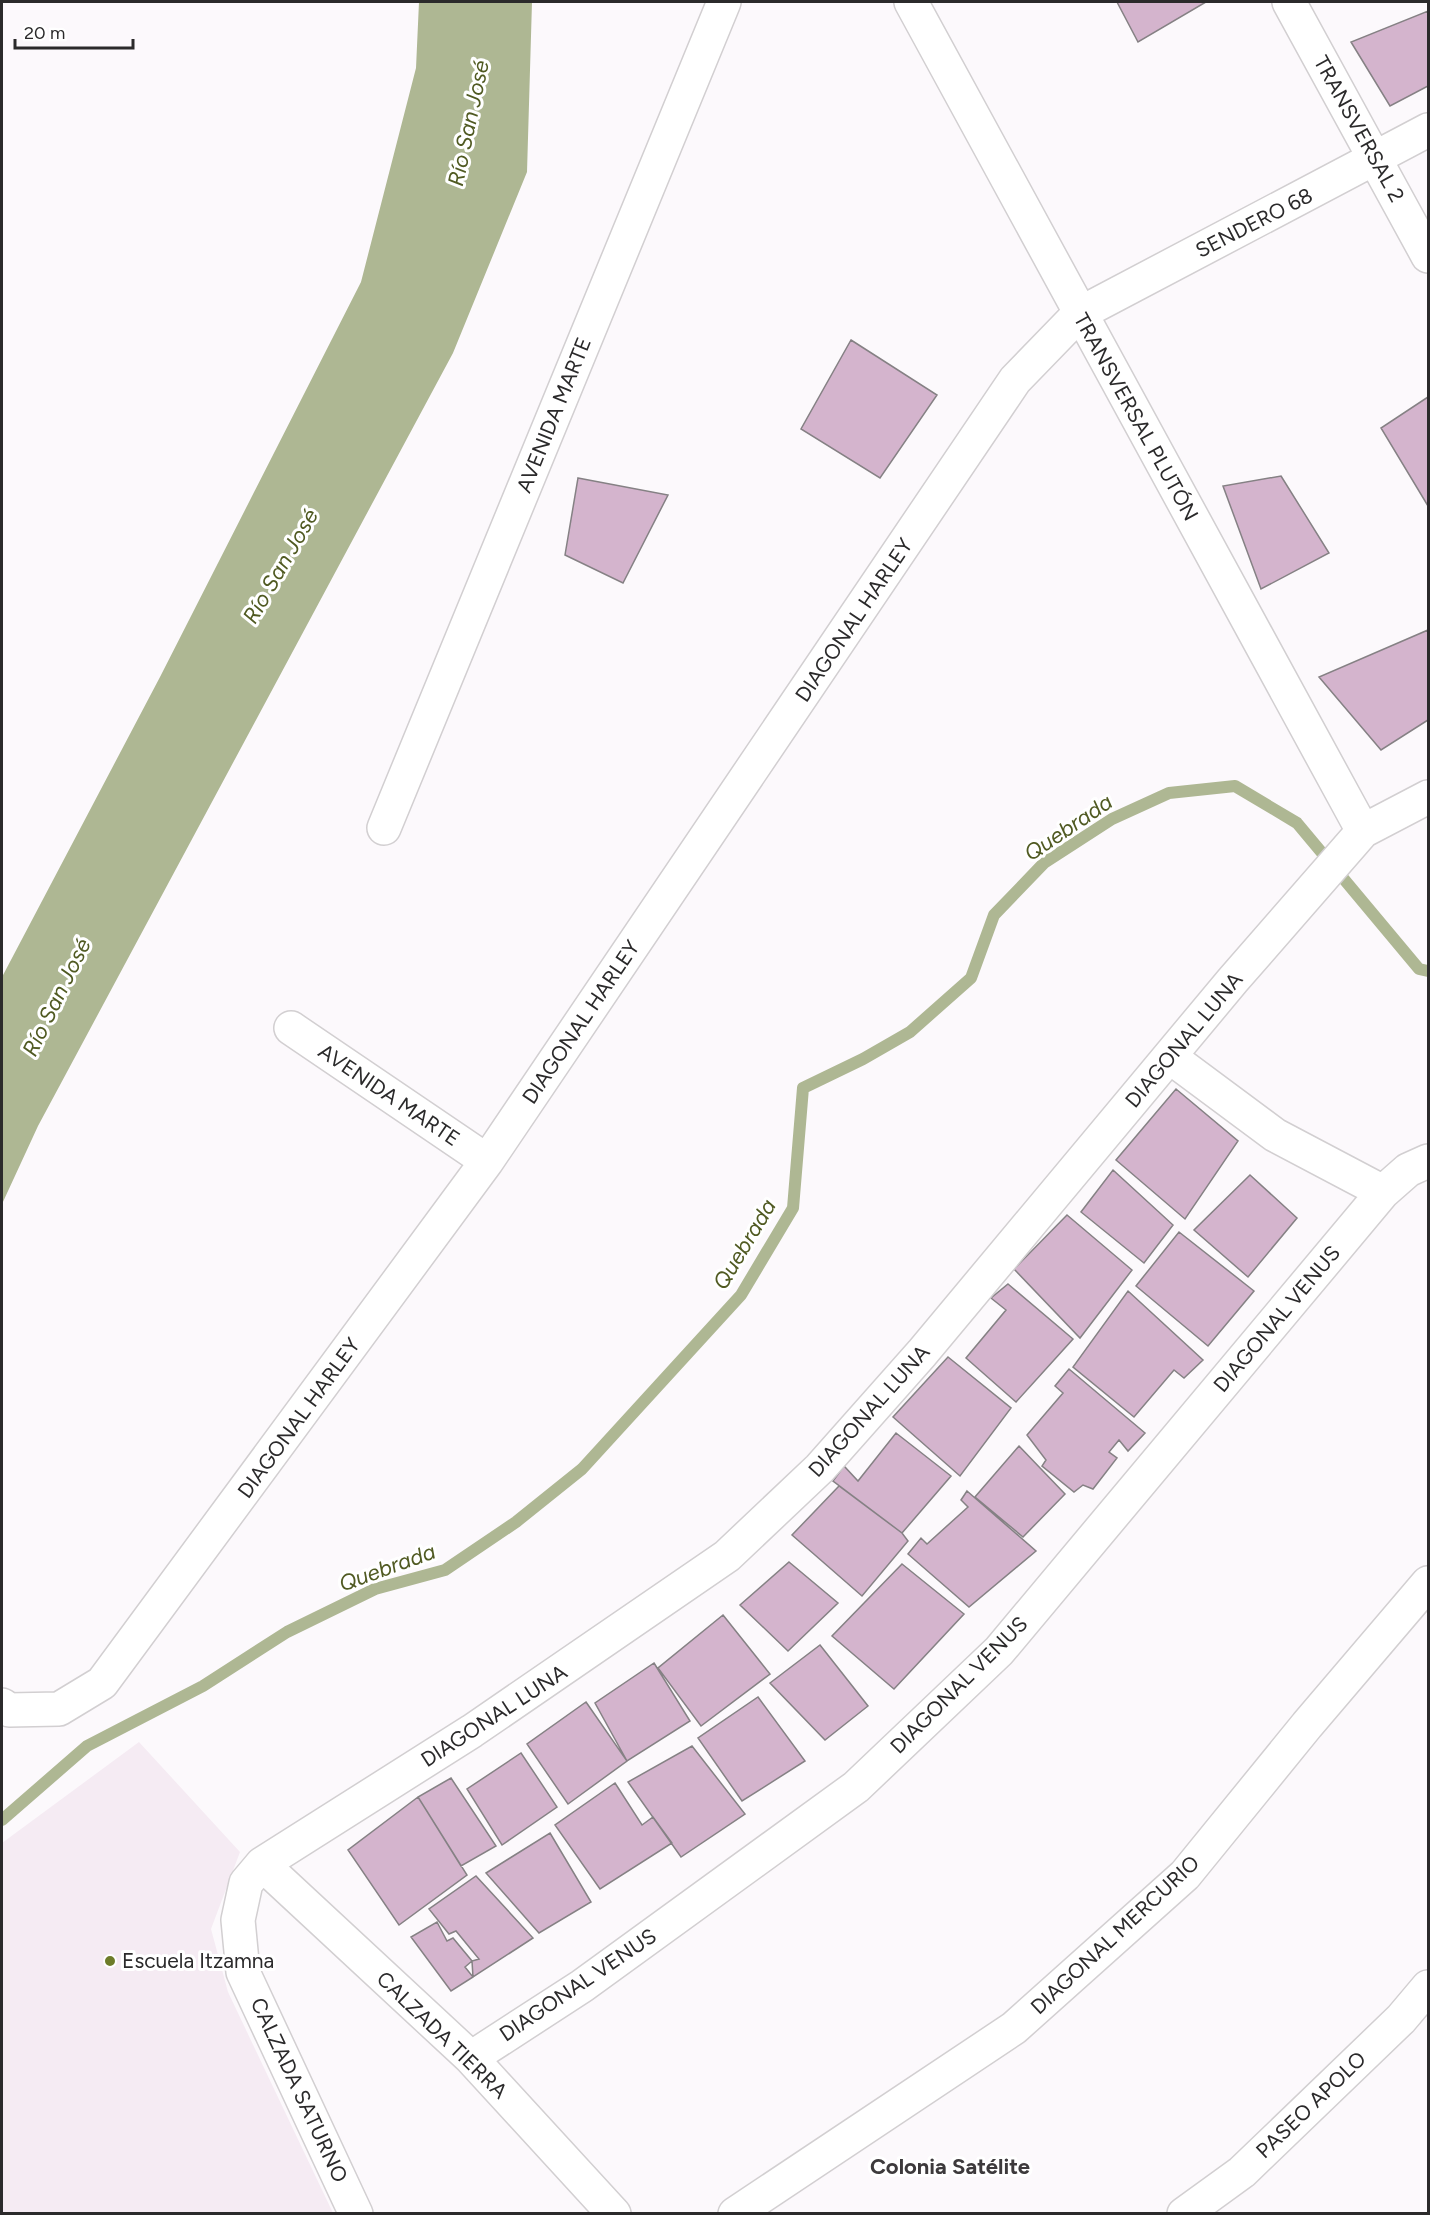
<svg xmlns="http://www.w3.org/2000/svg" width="1430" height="2215" font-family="Figtree,sans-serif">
  <rect width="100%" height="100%" fill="#fcf9fc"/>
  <path fill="#f5ebf3" d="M139 1742 240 1852 211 1929 228 1992 333 2213H2V1843Z"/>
  <path fill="#aeb793" d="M419 2H532L527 172 453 353 38 1126 2 1204V977L160 677 361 282 416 68Z"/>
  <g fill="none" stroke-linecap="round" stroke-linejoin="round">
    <path stroke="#aeb793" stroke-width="12" d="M2 1820 87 1746 203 1686 287 1632 375 1589 445 1570 516 1522 582 1469 741 1295 793 1208 803 1088 863 1059 910 1032 971 978 994 915 1044 863 1112 819 1169 793 1235 786 1297 823 1419 969 1428 971"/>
  </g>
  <path fill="#d4b4cd" stroke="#858184" stroke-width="1.5" d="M1117 2H1206L1138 42Z
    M1428 11V86L1390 106 1351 42Z
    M851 340 937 395 880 478 801 429Z
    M1428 397V506L1381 428Z
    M1281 476 1329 553 1261 589 1223 486Z
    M578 478 668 495 623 583 565 555Z
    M1428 630V720L1381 750 1319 677Z
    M1176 1089 1238 1141 1185 1219 1116 1160Z
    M1113 1170 1173 1225 1144 1263 1081 1212Z
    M1250 1175 1297 1218 1248 1277 1194 1230Z
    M1067 1215 1132 1270 1080 1338 1014 1269Z
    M1179 1232 1254 1291 1208 1346 1136 1286Z
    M1008 1284 1073 1339 1016 1402 966 1358 1006 1310 991 1298Z
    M1128 1291 1203 1360 1184 1378 1174 1370 1134 1417 1073 1367Z
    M948 1357 1011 1408 960 1476 893 1417Z
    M1069 1369 1145 1433 1128 1451 1119 1440 1109 1452 1117 1458 1093 1489 1083 1485 1074 1492 1042 1466 1046 1460 1027 1435 1063 1393 1055 1386Z
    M896 1433 951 1476 902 1533 833 1481 844 1466 858 1481Z
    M1019 1446 1065 1494 1023 1537 975 1497Z
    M839 1486 902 1533 908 1541 862 1596 792 1535Z
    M967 1491 1036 1551 969 1607 908 1554 921 1538 927 1544 968 1507 961 1500Z
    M789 1562 838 1603 788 1651 740 1605Z
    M902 1564 964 1614 894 1689 832 1636Z
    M723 1615 770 1674 701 1726 658 1668Z
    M820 1645 868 1706 825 1740 770 1683Z
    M654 1663 690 1721 627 1761 595 1703Z
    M758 1697 805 1761 742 1801 698 1738Z
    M586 1702 627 1761 568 1804 527 1744Z
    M692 1746 745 1814 681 1857 628 1782Z
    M521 1753 557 1807 502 1845 467 1789Z
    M451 1778 496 1846 461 1866 418 1797Z
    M615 1783 642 1825 653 1817 672 1843 600 1889 555 1825Z
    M418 1797 467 1875 399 1925 348 1850Z
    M550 1833 591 1902 539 1933 486 1873Z
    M476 1876 533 1938 473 1977 472 1961 479 1959 456 1931 449 1934 429 1909Z
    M437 1922 447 1941 453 1938 472 1961 465 1967 473 1977 451 1991 411 1937Z"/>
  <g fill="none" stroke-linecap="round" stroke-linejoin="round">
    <defs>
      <path id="street" d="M911 2 1363 831
        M1289 2 1428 256
        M384 828 724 2
        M291 1028 487 1161
        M1170 1057 1275 1135 1383 1192 1408 1170 1428 1161
        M2 1705 9 1710 59 1709 102 1683 487 1161 1015 380 1079 314 1428 130
        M262 1864 471 2058 614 2214
        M471 2058 582 1986 856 1787 999 1651 1383 1192
        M356 2214 243 1972 238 1920 246 1883 262 1864 472 1731 727 1556 820 1468 922 1353 1233 980 1363 831 1428 797
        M735 2214 1014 2028 1185 1875 1307 1725 1428 1583
        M1184 2214 1242 2172 1401 2019 1428 1987"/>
    </defs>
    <use href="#street" stroke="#d2cfd1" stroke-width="36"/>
    <use href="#street" stroke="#fff" stroke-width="33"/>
  </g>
  <circle fill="#6d7c29" stroke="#fff" stroke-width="2" cx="110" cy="1961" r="6"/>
  <g text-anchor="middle" stroke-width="6" stroke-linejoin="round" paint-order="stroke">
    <g font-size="21" fill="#2b2a2b" stroke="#fff">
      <text transform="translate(1359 129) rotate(61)" y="7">TRANSVERSAL 2</text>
      <text transform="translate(1254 223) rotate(-27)" y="7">SENDERO 68</text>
      <text transform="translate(554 415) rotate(-68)" y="7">AVENIDA MARTE</text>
      <text transform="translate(1136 417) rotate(61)" y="7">TRANSVERSAL PLUTÓN</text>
      <text transform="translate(854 620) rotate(-56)" y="7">DIAGONAL HARLEY</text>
      <text transform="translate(581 1022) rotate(-56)" y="7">DIAGONAL HARLEY</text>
      <text transform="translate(1184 1040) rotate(-50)" y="7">DIAGONAL LUNA</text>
      <text transform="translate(389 1095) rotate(34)" y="7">AVENIDA MARTE</text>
      <text transform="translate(1277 1319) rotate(-50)" y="7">DIAGONAL VENUS</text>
      <text transform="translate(869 1411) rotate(-48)" y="7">DIAGONAL LUNA</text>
      <text transform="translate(299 1418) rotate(-54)" y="7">DIAGONAL HARLEY</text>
      <text transform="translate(959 1685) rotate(-45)" y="7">DIAGONAL VENUS</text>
      <text transform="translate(494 1716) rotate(-33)" y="7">DIAGONAL LUNA</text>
      <text transform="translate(1115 1935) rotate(-43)" y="7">DIAGONAL MERCURIO</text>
      <text transform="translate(578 1985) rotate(-34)" y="7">DIAGONAL VENUS</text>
      <text transform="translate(442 2035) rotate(44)" y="7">CALZADA TIERRA</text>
      <text transform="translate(299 2090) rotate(65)" y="7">CALZADA SATURNO</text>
      <text transform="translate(1311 2105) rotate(-44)" y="7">PASEO APOLO</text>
    </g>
    <g font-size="21" fill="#2b2a2b" stroke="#fff" text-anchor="start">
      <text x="122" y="1968">Escuela Itzamna</text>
    </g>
    <g font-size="22" font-style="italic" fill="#505a22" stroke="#fff">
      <text transform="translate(468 123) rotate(-78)" y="8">Río San José</text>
      <text transform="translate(280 566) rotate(-60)" y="8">Río San José</text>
      <text transform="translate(1068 827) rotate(-34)" y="8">Quebrada</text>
      <text transform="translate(56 997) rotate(-64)" y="8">Río San José</text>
      <text transform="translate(744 1244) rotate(-59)" y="8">Quebrada</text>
      <text transform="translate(387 1567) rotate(-20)" y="8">Quebrada</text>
    </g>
    <g font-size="22" font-weight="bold" fill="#3d3a3c" stroke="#fff">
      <text x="950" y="2174">Colonia Satélite</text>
    </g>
  </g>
  <rect width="1430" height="2215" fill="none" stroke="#2b2a2b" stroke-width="6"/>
  <path d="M15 39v9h118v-9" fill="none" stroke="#2b2a2b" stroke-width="3"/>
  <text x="24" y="39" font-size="18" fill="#2b2a2b" stroke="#ffffff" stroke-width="4.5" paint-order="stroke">20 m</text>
</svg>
